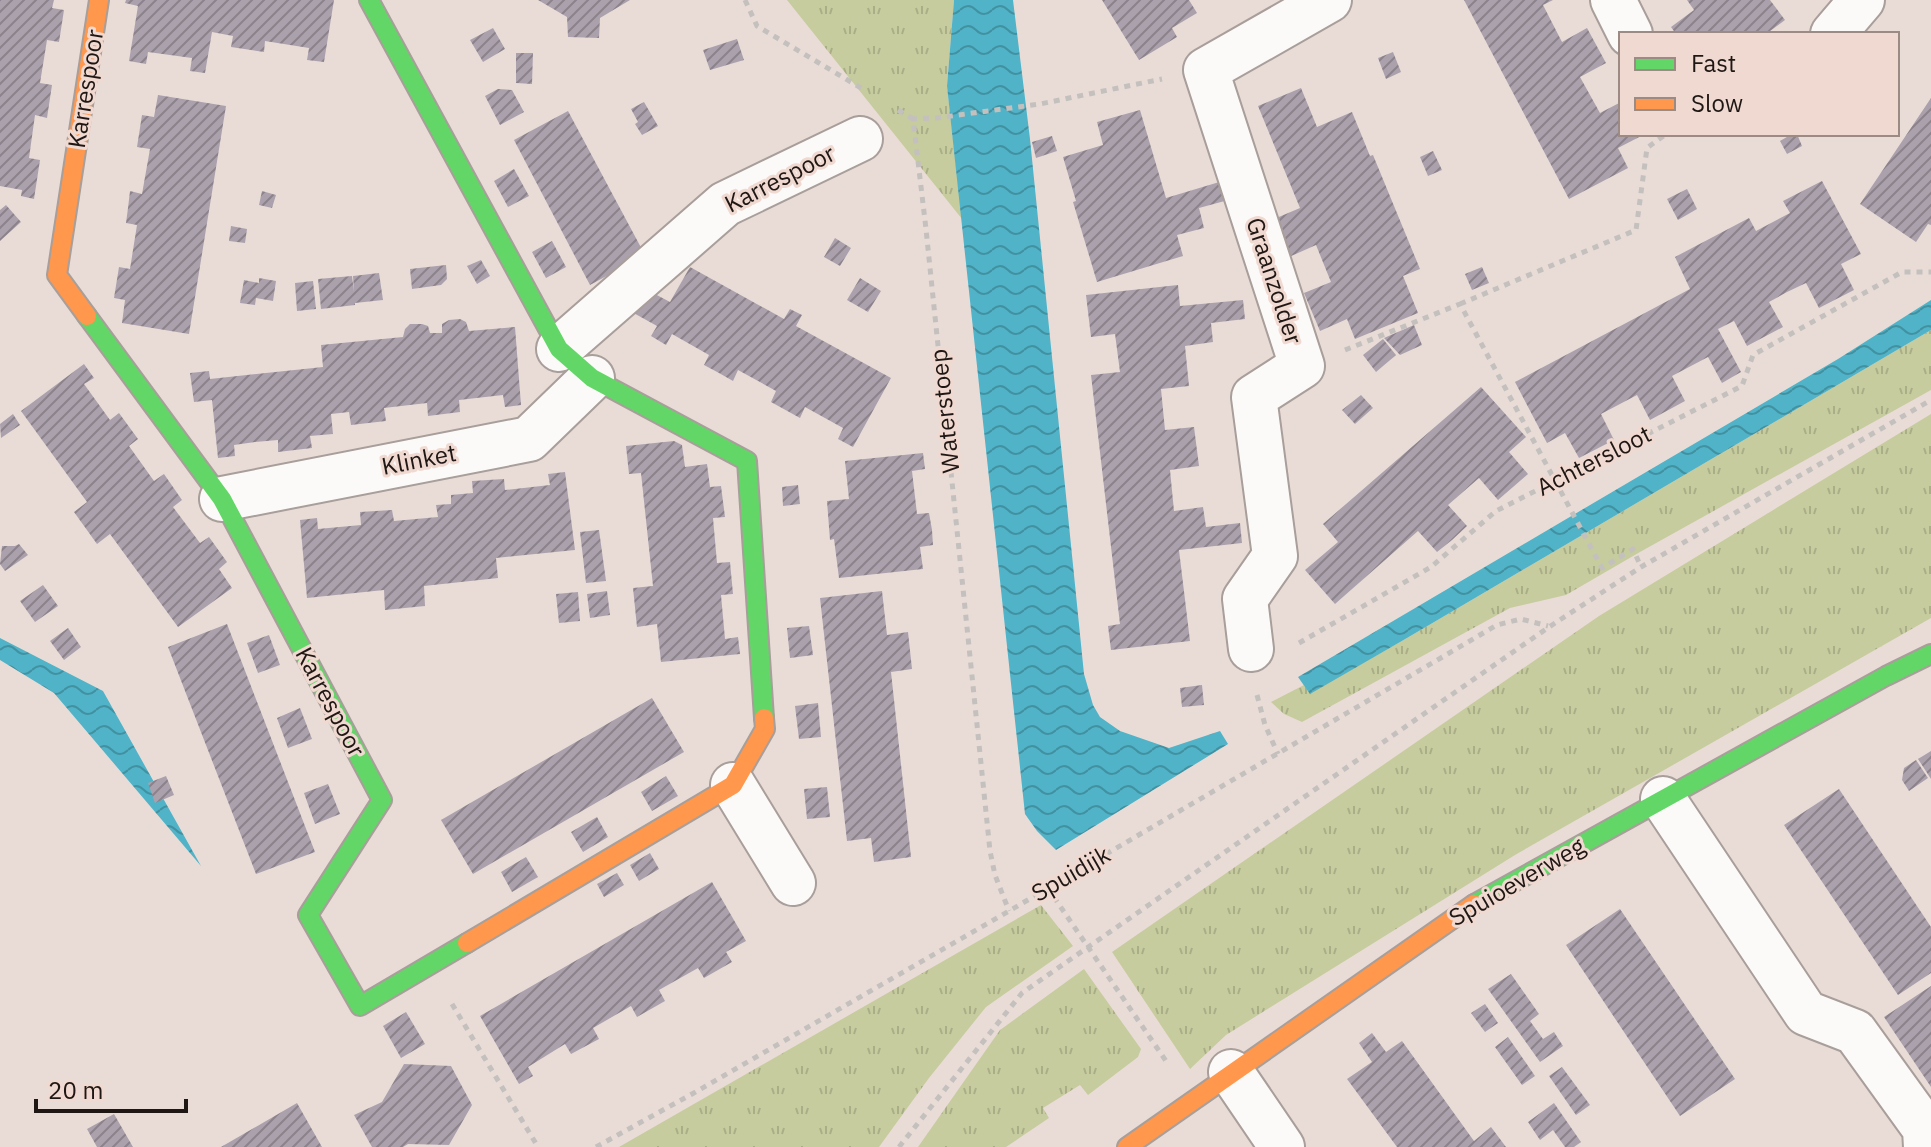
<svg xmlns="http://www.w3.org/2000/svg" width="1931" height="1147" font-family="'IBM Plex Sans',sans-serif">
  <defs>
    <pattern id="grass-tufts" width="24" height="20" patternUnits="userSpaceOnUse" patternTransform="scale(2)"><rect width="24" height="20" fill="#c6cc9e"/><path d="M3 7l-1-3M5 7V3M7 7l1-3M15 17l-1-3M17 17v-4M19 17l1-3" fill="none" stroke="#aaae87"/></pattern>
    <pattern id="water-waves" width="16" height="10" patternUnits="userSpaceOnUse" patternTransform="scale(2)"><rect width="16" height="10" fill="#50b3c8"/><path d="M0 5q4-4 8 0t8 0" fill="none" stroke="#4291a1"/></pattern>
    <pattern id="building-hatch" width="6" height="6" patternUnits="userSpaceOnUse" patternTransform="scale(2)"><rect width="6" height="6" fill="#aba1ad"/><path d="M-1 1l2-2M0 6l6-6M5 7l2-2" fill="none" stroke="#8b828c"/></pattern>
  </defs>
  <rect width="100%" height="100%" fill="#e9dcd7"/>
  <path fill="url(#grass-tufts)" d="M787 0H954L947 86 962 219Z
    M1931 330V390L1640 552 1566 595 1510 608 1302 722 1284 714 1271 702 1304 685 1310 693 1407 638Z
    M1931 414V618L1515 855 1226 1035 1190 1069 1112 952 1599 616Z
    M1041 905 1073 946 986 1007 929 1078 879 1147H619Z
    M1084 969 1141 1049 1138 1057 1088 1095 1080 1085 1043 1108 1049 1118 1006 1147H918L1000 1030Z"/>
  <path fill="url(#water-waves)" d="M954 0H1013L1030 139 1084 674 1093 705 1100 717 1120 731 1169 748 1220 731 1228 744 1056 850 1037 831 1025 814 947 86Z
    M1931 300V330L1407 638 1310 694 1298 677 1838 359Z
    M0 638 103 691 201 866 54 693 0 660Z"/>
  <path fill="url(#building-hatch)" d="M0 0H54L52 8 64 10 59 42 47 40 40 83 52 85 47 118 35 115 29 158 40 160 34 199 21 196 22 190 0 186Z
    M126 0H334L324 62 307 60 309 48 265 41 264 52 231 47 233 36 212 32 205 73 190 71 192 58 148 52 146 64 129 61 138 6 125 3Z
    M538 0H630L600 18 599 38 568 37 567 17Z
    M1102 0H1189L1197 13 1172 28 1177 37 1139 60Z
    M1464 0H1553L1543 5 1562 42 1587 28 1606 63 1580 77 1600 113 1621 102V134H1645L1618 148 1628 168 1569 199Z
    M1687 0H1770L1785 20 1766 34H1676L1671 27 1694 10Z
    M493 28 505 49 483 62 470 40Z
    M737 39 744 60 710 70 703 50Z
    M1393 52 1401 72 1386 79 1378 58Z
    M516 53H533L532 84 516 83Z
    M1301 88 1317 127 1352 112 1370 156 1373 155 1420 269 1403 276 1418 313 1355 339 1347 319 1320 331 1304 293 1331 282 1316 245 1289 257 1274 219 1300 208 1258 106Z
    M498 89 512 90 524 112 500 125 485 96Z
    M158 95 226 106 189 334 122 323 125 300 114 298 119 267 130 269 137 225 126 223 128 208 130 191 142 194 150 149 137 147 142 115 154 117Z
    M1931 98V225L1928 224 1916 242 1860 204Z
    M644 102 658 126 642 135 635 124 638 122 631 109Z
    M1140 110 1166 198 1226 180 1232 199 1199 208 1204 228 1177 235 1183 256 1097 282 1073 202 1076 201 1063 157 1103 145 1097 122Z
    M568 111 645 255 590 285 514 140Z
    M1792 134H1797L1802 146 1787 154 1780 141Z
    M1052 136 1057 151 1036 158 1032 142Z
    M1433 151 1442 170 1428 176 1420 157Z
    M514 169 529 196 508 207 494 181Z
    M1822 181 1861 254 1841 264 1854 290 1819 308 1806 283 1787 292 1769 302 1783 327 1747 346 1734 321 1718 329 1741 372 1722 383 1708 357 1672 376 1685 401 1650 420 1637 395 1601 414 1614 440 1579 458 1565 433 1547 443 1515 382 1690 289 1675 257 1749 218 1756 231 1790 213 1783 201Z
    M1687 189 1697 209 1678 220 1667 199Z
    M262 191 276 195 272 208 259 205Z
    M6 205 21 222 0 241V210Z
    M231 226 247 229 245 243 229 241Z
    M835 238 851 248 840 266 824 257Z
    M552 241 566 267 546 278 532 252Z
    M481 260 490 276 477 284 467 266Z
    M446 265 447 279 441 285 412 289 410 269Z
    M690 267 784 319 790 309 802 315 796 326 891 378 853 447 838 439 843 428 805 407 800 418 771 402 776 391 738 370 733 381 719 373 704 365 709 355 672 334 666 345 651 336 657 326 630 311 653 293 670 302Z
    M1482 267 1489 283 1472 290 1465 274Z
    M379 273 383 300 355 303V305L321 309 318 279 352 276 354 292 353 276Z
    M259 278 276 281 273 301 256 298 255 305 240 303 244 280 259 283Z
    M860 278 881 291 868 312 847 300Z
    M313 281 316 309 297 311 295 283Z
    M1178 285 1180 306 1243 300 1245 319 1211 323 1213 342 1185 346 1189 386 1161 389 1165 430 1194 427 1199 466 1170 470 1174 511 1203 507 1206 527 1240 523 1242 543 1179 550 1190 641 1111 650 1108 626 1120 624 1091 375 1120 372 1115 334 1091 337 1086 295Z
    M460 319 466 322 469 331 515 327 521 405 505 407 503 395 459 400 460 412 428 416 427 403 384 408 386 421 351 425 349 412 331 414 333 434 310 436 312 448 278 452V440L255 442 234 445 235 456 218 458 212 400 194 402 190 373 209 371 210 379 323 367 321 345 403 337 405 329 410 324H422L428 326 430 333H442V324L449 320Z
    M1414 325 1422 345 1400 355 1384 338Z
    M1383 339 1396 355 1376 372 1363 355Z
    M84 364 94 378 84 384 110 420 119 413 138 439 129 446 154 481 164 474 182 500 173 507 200 543 209 537 227 562 219 569 232 588 178 627 110 534 97 544 74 512 87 502 21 411Z
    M1481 387 1526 437 1509 452 1528 474 1498 500 1479 478 1448 505 1467 526 1452 540 1437 552 1418 531 1335 604 1305 570 1338 542 1323 524Z
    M1361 395 1373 408 1355 424 1342 410Z
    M13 414 20 425 1 438 0 424Z
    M674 441 682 445 685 467 707 464 710 487 721 486 725 517 713 518 717 563 730 562 733 594 721 595 725 639 738 637 740 654 661 662 657 624 637 627 633 588 653 586 641 473 629 474 626 446Z
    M923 453 925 469 912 471 917 514 929 513 932 530 933 545 920 547 923 569 839 578 834 539 830 540 827 501 849 499 845 461Z
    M565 472 575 550 496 558 498 578 424 586 425 606 385 610 384 590 307 598 300 520 317 518 318 529 361 525 360 512 392 510 394 521 438 517 436 505 451 504V495L473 493 472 481 504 479 505 490 550 485 548 474Z
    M798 485 800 504 783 506 782 487Z
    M599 530 606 581 586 583 580 532Z
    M19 544 28 555 5 571 0 564 2 546H15Z
    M43 585 58 606 35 622 20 601Z
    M607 591 610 615 590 618 587 594Z
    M882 591 887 635 908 632 912 669 891 672 911 857 874 862 871 838 847 841 820 598Z
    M578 592 580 621 559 623 556 594Z
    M227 624 315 852 256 874 168 647Z
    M809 626 813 655 790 658 787 628Z
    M68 628 81 647 64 660 50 641Z
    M269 635 280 665 258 673 247 643Z
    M1202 685 1204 705 1182 707 1180 688Z
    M652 698 684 752 473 874 441 820Z
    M818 703 821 737 799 739 795 706Z
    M300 708 312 739 288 748 277 718Z
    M1931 751V779L1918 759Z
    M1916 760 1928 778 1909 791 1902 780 1904 768Z
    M166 776 174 795 155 803 148 783Z
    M666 776 678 796 652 811 641 792Z
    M328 784 340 814 315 824 304 793Z
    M827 787 830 817 807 819 804 789Z
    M1839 789 1931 927V973L1898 995 1784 825Z
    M597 817 608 837 583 852 571 832Z
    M650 853 659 869 639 881 630 865Z
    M526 857 538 877 512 892 501 872Z
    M617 873 624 885 604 897 597 884Z
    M712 882 746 941 726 952 732 962 704 978 698 968 659 990 665 1001 637 1017 631 1006 593 1028 599 1039 571 1054 565 1044 528 1067 533 1076 519 1084 480 1016Z
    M1620 909 1735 1079 1680 1116 1566 945Z
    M1511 974 1539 1014 1530 1021 1543 1039 1554 1032 1563 1046 1540 1062 1488 989Z
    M1931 986V1087L1884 1017Z
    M1485 1004 1498 1023 1485 1032 1471 1013Z
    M406 1012 425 1044 401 1058 383 1026Z
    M1372 1033 1386 1052 1402 1041 1474 1141 1491 1127 1506 1147H1397L1347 1079 1372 1062 1359 1043Z
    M1508 1037 1535 1076 1522 1085 1495 1047Z
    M404 1064 451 1066 472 1105 449 1145 408 1144 403 1147H372L354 1115 382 1102Z
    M1562 1067 1590 1105 1576 1115 1549 1076Z
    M297 1103 322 1147H221Z
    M1554 1103 1581 1142 1574 1147H1565L1553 1130 1540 1140 1528 1122Z
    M114 1114 133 1147H97L87 1129Z"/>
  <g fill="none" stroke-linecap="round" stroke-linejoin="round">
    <defs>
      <path id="street" d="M1613 0 1630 34
        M1833 34 1862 0
        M559 349 725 204 860 139
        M222 499 529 439 592 378
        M1251 649 1245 599 1275 556 1254 397 1302 366 1206 70 1329 0
        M733 785 793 883
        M1663 799 1806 1013 1855 1032 1925 1129 1926 1147
        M1231 1072 1282 1147"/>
      <path id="fast" d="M369 0 559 349 592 378 747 461 764 718
        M87 316 222 499 382 800 308 915 360 1006 467 943
        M1474 904 1886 676 1931 654"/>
      <path id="slow" d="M87 316 57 275 99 0
        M467 943 733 785 765 729 764 718
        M1127 1147 1474 904"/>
    </defs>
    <use href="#street" stroke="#a89e9a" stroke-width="48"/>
    <use href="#fast" stroke="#a89e9a" stroke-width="22"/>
    <use href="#slow" stroke="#a89e9a" stroke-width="22"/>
    <path stroke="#c4c0bd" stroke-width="5" stroke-dasharray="6 6" stroke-linecap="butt" d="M745 0 757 26 866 91
      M898 110 913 119 926 229 990 851 995 875 1009 911
      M911 119 936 118 1040 104 1162 79
      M1460 304 1636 230 1647 148 1666 134
      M1345 350 1460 304 1602 568 1633 549 1641 567
      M1299 643 1431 567 1496 511 1742 386 1753 355 1902 272H1931
      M1257 695 1265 725 1278 754
      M1047 887 1166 1061
      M452 1004 538 1147
      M596 1147 692 1094 1009 911 1497 625 1521 619 1548 626
      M899 1147 1022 993 1549 627 1641 567 1931 400"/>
    <use href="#street" stroke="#fcfaf9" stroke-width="44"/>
    <use href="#fast" stroke="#63d668" stroke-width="18"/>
    <use href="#slow" stroke="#ff974d" stroke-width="18"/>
  </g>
  <g text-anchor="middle" stroke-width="6" stroke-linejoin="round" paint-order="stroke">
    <g font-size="24" fill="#1f1714" stroke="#f0d9d0">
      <text transform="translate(86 89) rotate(-81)" y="8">Karrespoor</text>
      <text transform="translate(780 179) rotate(-27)" y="8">Karrespoor</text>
      <text transform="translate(1274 281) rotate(72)" y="8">Graanzolder</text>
      <text transform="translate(945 411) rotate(-96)" y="8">Waterstoep</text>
      <text transform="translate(419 460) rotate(-11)" y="8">Klinket</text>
      <text transform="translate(1594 461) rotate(-27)" y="8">Achtersloot</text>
      <text transform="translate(330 702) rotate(62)" y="8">Karrespoor</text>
      <text transform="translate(1071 874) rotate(-30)" y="8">Spuidijk</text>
      <text transform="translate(1517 882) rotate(-30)" y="8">Spuioeverweg</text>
    </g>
  </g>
  <rect x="1619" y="32" width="280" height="104" fill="#f0d9d0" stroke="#9c8b85" stroke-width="2"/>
  <rect x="1635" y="58" width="40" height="12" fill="#63d668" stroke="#9c8b85" stroke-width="2"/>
  <text x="1691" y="72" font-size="24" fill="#1f1714">Fast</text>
  <rect x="1635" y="98" width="40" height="12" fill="#ff974d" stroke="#9c8b85" stroke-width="2"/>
  <text x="1691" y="112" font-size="24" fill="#1f1714">Slow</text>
  <path d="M36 1099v12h150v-12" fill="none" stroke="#1f1714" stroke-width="4"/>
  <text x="48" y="1099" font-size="24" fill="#1f1714" stroke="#f0d9d0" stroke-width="6" paint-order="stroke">20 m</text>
</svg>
